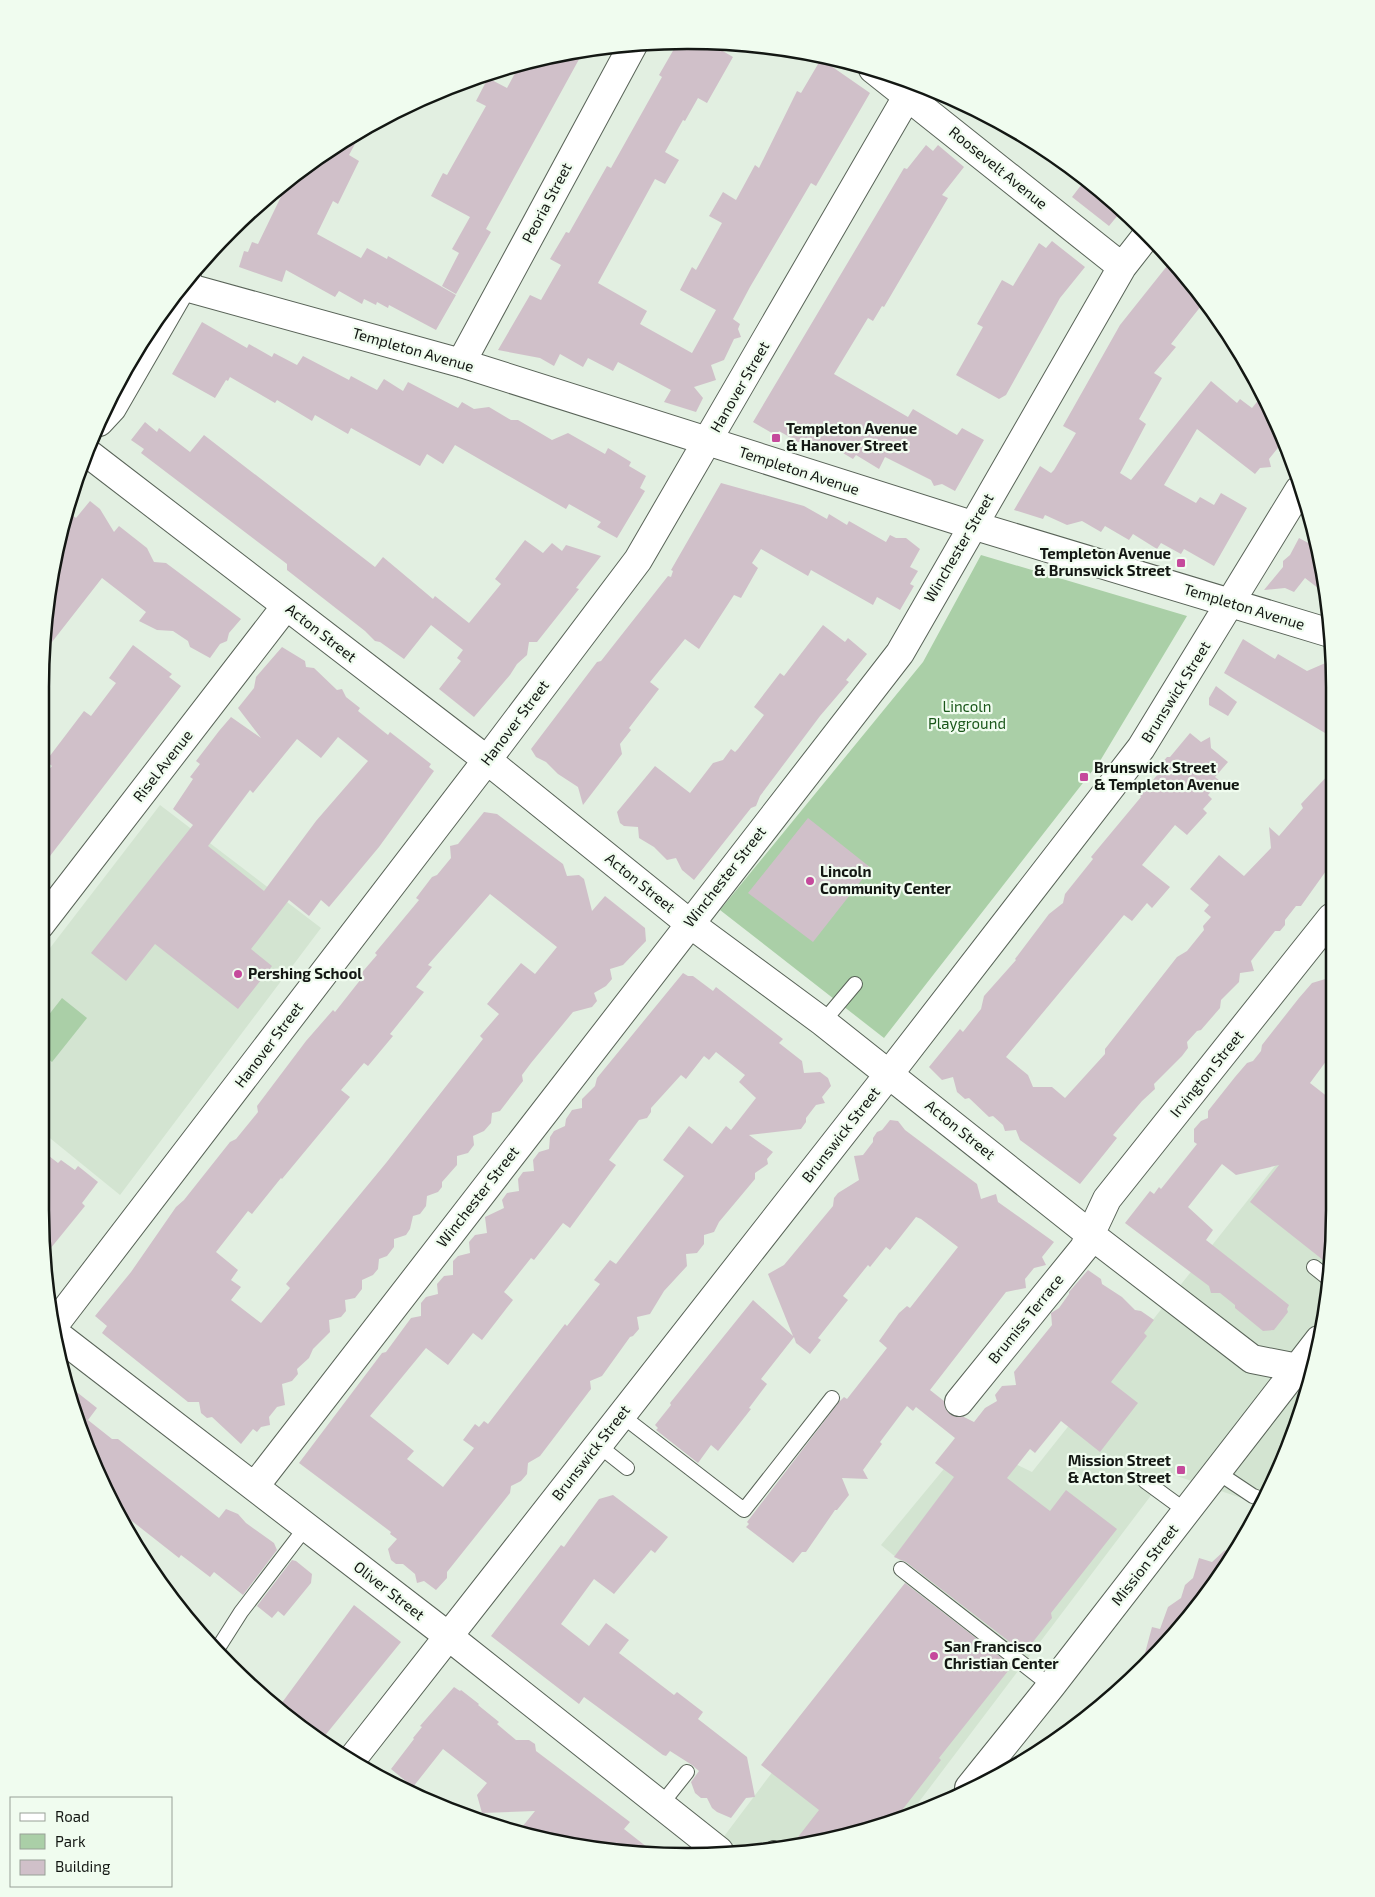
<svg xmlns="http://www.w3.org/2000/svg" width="1375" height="1897" font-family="'Exo 2',sans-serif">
  <rect width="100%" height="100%" fill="#e2efe1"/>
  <path fill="#d3e4d1" d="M160 805 321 928 120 1195 40 1130V961Z
    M1333 1093 1334 1252 1313 1377 1268 1496 1262 1505 1168 1473 909 1815 772 1851H713L798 1738 791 1731 914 1572 881 1545 967 1441 1032 1472Z"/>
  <path fill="#aacfa7" d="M981 555 1187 616 1100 761 884 1038 720 910 923 662Z
    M62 998 87 1018 52 1062 40 1052V1026Z"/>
  <path fill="#d0c0c9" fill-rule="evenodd" d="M678 42 709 43 733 57 707 103 698 98 685 121 683 120 665 152 679 160 665 184 655 179 598 283 647 311 640 324 692 353 716 310 680 290 692 267 696 270 722 223 709 216 723 192 736 200 755 165 759 168 797 91 801 93 821 59 870 93 816 186 811 183 750 287 733 319 740 324 738 329 741 337 734 339 724 360 711 365 716 380 694 387 703 398 696 412 664 402 671 390 618 362 613 371 588 358 583 367 560 354 554 366 540 358 498 350 530 295 541 300 561 265 550 259 566 232 569 233 607 166 611 168 662 77 659 75Z
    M583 52 486 229 491 232 456 294 442 286 459 253 452 249 470 217 431 196 443 173 447 175 486 106 476 101 488 78 507 88 521 62Z
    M362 131 349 155 359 161 338 204 333 201 317 234 361 258 367 248 387 259 388 256 456 295 436 330 389 305 388 308 377 302 376 305 364 299 362 304 339 291 335 297 286 270 282 282 239 267 244 251 248 252 252 242 258 244 291 176Z
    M926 145 933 151 938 145 964 167 942 195 948 198 884 307 882 306 873 321 868 318 834 374 908 417 913 409 957 435 962 428 984 440 955 491 942 484 934 486 931 480 885 457 879 469 856 455 853 459 831 446 828 451 812 441 798 442 779 431 777 436 753 422 904 168 907 169Z
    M1085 180 1114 200 1123 209 1109 226 1072 197Z
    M1052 241 1085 267 1060 298 1006 395 999 399 956 375 983 327 977 324 1002 280 1013 286 1039 243 1046 248Z
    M1171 261 1205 301 1171 344 1176 347 1154 373 1162 378 1139 419 1146 424 1120 473 1131 480 1211 381 1237 403 1240 399 1252 408 1261 397 1285 439 1269 459 1271 467 1260 468 1255 474 1197 429 1164 485 1196 503 1200 497 1214 505 1221 493 1247 508 1214 566 1184 549 1181 554 1161 543 1157 549 1133 534 1129 540 1105 526 1101 532 1082 521 1067 525 1045 515 1043 519 1014 510 1040 466 1051 473 1054 470 1076 433 1063 426 1120 325Z
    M202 322 247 348 249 344 272 357 274 353 297 365 303 356 349 380 351 376 377 390 384 379 403 391 408 382 458 408 462 402 474 409 489 407 511 420H518L552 440 568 433 605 454 608 448 631 462 629 466 646 476 640 488 645 491 617 538 597 527 601 522 569 504 566 509 455 445 443 464 427 454 420 466 351 428 348 434 315 415 312 421 277 400 275 403 230 377 228 381 226 380 215 398 172 374Z
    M145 422 157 432 159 428 190 452 204 435 375 567 383 557 433 599 435 596 469 623 501 584 495 579 525 540 543 553 552 543 562 551 566 545 601 556 576 588 579 589 537 642H529L527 655 517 664 510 675 474 717 439 689 461 661 457 658 463 650 431 625 404 659 380 642 375 641 365 631 287 570V564L141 453 144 449 131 440Z
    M721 483 804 506 827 519 829 514 847 525 849 521 886 542 890 535 896 538H906L920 549 910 567 918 571 910 584 914 586 900 610 877 597 873 605 811 570 808 576 761 549 752 563 758 568 741 598 734 595 699 649 685 639 650 682 659 689 629 728 631 730 620 744 622 754 583 805 578 787 558 774 546 762 536 757 531 749 597 662 601 661 668 576 671 577 673 571 671 570Z
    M90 501 100 509 114 532 119 526 147 548 154 562 166 563 241 619 229 633 227 641 220 644 210 658 190 647 188 641 173 631 157 630 139 621 146 612 102 578 45 651 61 531 73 516 76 518Z
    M1299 538 1314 546 1327 595 1305 578 1294 592 1285 588 1264 590 1283 567V561L1290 555Z
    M823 625 845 642 848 638 867 654 846 680 849 682 820 716 760 796 756 806 751 808 694 880 682 870 676 858 667 860 654 847 639 838 638 827 624 826 620 823 617 812 655 766 690 793 713 763 723 760 731 749 735 752 738 749 764 715 754 707 780 673 784 676Z
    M1243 639 1275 659 1278 654 1307 671 1330 661V736L1224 673Z
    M133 645 172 674 169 677 181 686 40 869V780L52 766 46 761 84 711 91 716 116 683 109 678Z
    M282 647 305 661 306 667 314 668 337 690 342 689 346 697 360 708 358 711 388 735 390 732 431 764 429 767 434 771 379 847 329 907 321 900 309 916 289 900 251 949 272 966 238 1009 155 944 126 981 91 953 193 825 173 809 193 779 190 777 200 764 196 761 219 731 231 717 261 738 238 708 254 688 256 677ZM338 737 368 761 316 821 264 891 208 846 250 790 253 793 297 739 321 758Z
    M1216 686 1237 702 1228 716 1209 705V698Z
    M1190 733 1201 742 1210 737 1211 748 1228 762 1215 777 1220 781 1208 795 1212 799 1203 809 1207 813 1187 835 1175 825 1142 865 1170 887 1152 908 1147 903 1132 921 1124 915 1006 1057 1028 1075 1033 1087H1052L1065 1098 1105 1054V1049L1177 957 1187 951 1204 930 1203 926 1211 917 1204 911 1209 905 1190 889 1219 855 1244 876 1271 848 1269 827 1279 836 1303 808 1301 804 1331 772V864L1301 906H1296L1285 920V925L1280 931H1275L1251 961 1254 971 1240 973 1239 982 1221 1000 1220 1008 1201 1030 1197 1031 1187 1042 1188 1048 1182 1056 1154 1084 1155 1089 1142 1101 1113 1135 1117 1138 1080 1184 1020 1140 1016 1130 1005 1131 1003 1125 993 1116 989 1117 969 1098 965 1099 957 1092 953 1077 942 1080 929 1067 960 1029 963 1032 981 1009 984 996 1016 960 1015 959 1049 914 1063 903 1065 894 1093 859 1091 857 1141 797 1140 796 1162 769 1161 764 1167 757H1170Z
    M484 812 497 814 551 855 563 864 567 876 579 875 584 879 592 911 605 896 645 928 646 941 623 965 610 969 612 979 606 986 594 993 597 1001 592 1007 573 1012 531 1063 522 1075 523 1081 500 1111 492 1113 491 1123 484 1131 473 1136 474 1145 468 1153 457 1156V1165L442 1182V1187L438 1192 427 1196 426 1206 420 1214 413 1216 410 1229 406 1235 394 1239V1247L387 1256 379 1259 378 1269 373 1275 362 1280V1289L355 1298 345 1300 346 1311 341 1317 329 1320 330 1332 313 1349 309 1358 297 1369 298 1374 292 1381 282 1384 285 1405 277 1407 269 1417 270 1425 261 1427 257 1432 253 1429 241 1444 212 1417 207 1418 201 1413 199 1402H188L102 1333 107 1326 95 1316 131 1272 176 1207 184 1200 230 1142 236 1139 258 1112 257 1106 306 1041 333 1010 335 1012 361 979 358 977 377 955 375 953 419 900 416 898 432 877 437 875 451 858 450 846 458 844ZM490 894 557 947 535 974 521 963 487 1004 499 1014 480 1036 483 1039 386 1163 286 1284 290 1288 261 1323 231 1300 241 1287 231 1280 238 1270 216 1252 248 1211 252 1214 281 1178 282 1179 350 1097 341 1090 364 1063 368 1066 393 1036 390 1034 424 992 416 987 432 967 428 965Z
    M808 818 871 868 813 942 748 893Z
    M683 973 688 976H693L713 991 716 987 783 1039 779 1043 802 1061 804 1073 820 1072 828 1078 831 1086 822 1097 825 1103 816 1105 806 1118V1122L801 1129 749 1135 773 1152 767 1159 768 1164 755 1173V1179L719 1222 714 1232 704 1235V1244L697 1253 686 1254 687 1266 664 1291 650 1314 637 1317 639 1329 633 1336 630 1337 602 1376 590 1381 591 1389 540 1456 528 1463 527 1474 521 1481 511 1486 510 1493 447 1572V1578L436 1590 424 1581 417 1583 415 1574 403 1564H396L391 1560 388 1549 397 1539 390 1534 391 1532 299 1463 382 1353 386 1352 411 1318 421 1316V1303L426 1297 438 1294 437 1284 444 1276 453 1275V1261L458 1256 470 1253 469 1242 475 1235 487 1233 485 1217 504 1208 502 1200 507 1193 519 1191 518 1179 523 1172 534 1171 533 1160 539 1152 549 1149 550 1137 554 1131 565 1126 566 1119 572 1110 582 1108V1099L595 1086 597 1078ZM716 1052 745 1075 739 1082 756 1098 731 1130 726 1126 712 1144 689 1126 663 1160 684 1176 616 1264 610 1260 594 1280 600 1284 567 1326 565 1324 488 1424 484 1421 479 1427 475 1424 463 1440 474 1448 443 1487 407 1459 414 1451 370 1416 426 1348 448 1365 473 1333 482 1340 513 1300 504 1292 531 1258 534 1260 563 1223 570 1228 616 1165 609 1160 639 1120 647 1118 651 1112V1108L681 1075 686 1079 704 1056 709 1060Z
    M1332 977V1061L1327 1060 1310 1083 1333 1101 1334 1247 1323 1260 1250 1202 1279 1165 1236 1175 1222 1164 1188 1207 1213 1230 1206 1240 1289 1305 1287 1309 1288 1312 1274 1330 1263 1331 1235 1308V1305L1220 1293H1211L1209 1286 1125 1223 1150 1191 1154 1194 1159 1187 1161 1189 1197 1144 1194 1142V1129L1201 1121 1208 1118V1111L1235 1077 1247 1063 1253 1061 1261 1051 1262 1045 1299 998 1312 983Z
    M890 1120 898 1121 905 1130 977 1184 981 1199 996 1194 998 1202 1054 1242 1042 1257 1046 1265 1034 1268 1025 1279 1026 1288 1006 1292 930 1390 944 1401 945 1408 950 1414 956 1417H964L974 1422 985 1408 997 1401 995 1395 1002 1386 1016 1385 1014 1372 1052 1325 1051 1313 1059 1308 1069 1294V1292L1088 1270 1101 1279 1102 1284 1122 1297 1135 1310 1141 1311 1154 1320 1144 1333 1147 1336 1111 1382 1138 1403 1100 1452 1061 1421 1035 1453 1030 1449 1007 1478 1050 1511 1066 1490 1117 1529 1051 1613 1052 1618 1024 1653 906 1562 894 1557 954 1477 935 1463 955 1438 916 1407 913 1411 907 1406 880 1442 882 1444 863 1470 868 1479 842 1478 849 1495 837 1510H835L806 1552H802L793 1563 746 1527 749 1524 747 1522 839 1402 844 1397 847 1399 887 1348 879 1341 899 1313 907 1306 910 1308 958 1247 921 1219 916 1217 890 1250 886 1247 870 1267 868 1265 843 1296 848 1300 818 1338 821 1340 810 1354 796 1343 794 1337 761 1379 767 1384 749 1408 751 1409 718 1451 711 1445 698 1463 656 1430 658 1428 655 1425 671 1405 670 1403 753 1300 793 1336 768 1274 784 1265 833 1206 834 1198 838 1193 859 1180 854 1156 863 1155 873 1142V1138L877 1132 882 1130Z
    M40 1149 58 1163 61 1160 75 1170 78 1166 98 1182 82 1203 85 1206 46 1254 40 1210Z
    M64 1382 97 1408 88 1420 112 1439H118L219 1518 226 1509 238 1514 246 1523 274 1543 277 1550 243 1595 214 1572 210 1577 181 1555 179 1558 123 1514 120 1518 107 1496Z
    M613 1495 668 1537 655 1553 651 1550 614 1594 594 1579 561 1624 589 1646 606 1623 629 1640 619 1653 674 1695 677 1692 703 1712 698 1719 747 1757 755 1797 746 1798 731 1818 717 1812 712 1808 707 1798H701L695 1793 691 1782 699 1771 692 1765 670 1751 666 1756 663 1755 584 1697 579 1704 491 1636 561 1545 564 1547 569 1540 599 1499Z
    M1225 1550 1229 1554 1174 1636 1141 1668 1152 1627 1160 1629 1168 1607 1181 1598 1185 1585 1193 1578 1199 1558 1212 1562Z
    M292 1560 296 1561 312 1574 311 1583 284 1616 278 1611 272 1618 257 1606Z
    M905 1583 1012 1666 939 1758 941 1760 896 1818 791 1846 819 1810 761 1765Z
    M354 1605 401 1642 323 1738 278 1708Z
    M454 1687 460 1691 461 1690 479 1704 478 1705 499 1722 497 1724 516 1740H529L535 1744 536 1751 630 1822 624 1829 652 1851H603L518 1832 535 1811 482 1813 477 1795 487 1783 443 1749 413 1787 391 1769 414 1739 413 1738 422 1727 420 1726Z"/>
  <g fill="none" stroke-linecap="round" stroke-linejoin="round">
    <defs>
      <path id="service" d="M823 1022 855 984
        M1314 1267 1329 1279
        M621 1415 744 1510 832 1398
        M598 1445 627 1468
        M1217 1472 1253 1496 1265 1500
        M1145 1481 1186 1511
        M901 1569 1051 1686
        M220 1645 241 1612 306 1527
        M660 1806 687 1772
        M771 1851 773 1848"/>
      <path id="minor" d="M873 69 1122 267
        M182 286 461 363 972 525 1330 633
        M461 363 634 43
        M99 422 112 408 187 278
        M85 451 487 760 689 923 823 1022 1091 1235 1252 1359 1298 1368
        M40 925 286 606
        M55 1324 487 760 638 560 908 95 916 84
        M56 1334 448 1636 719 1851
        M959 1402 1084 1248 1107 1199 1331 918
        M255 1486 900 653 1122 267 1147 235
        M353 1758 889 1074 1141 748 1299 490"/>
      <path id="secondary" d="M969 1788 1051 1686 1319 1340"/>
    </defs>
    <use href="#service" stroke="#596358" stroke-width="16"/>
    <use href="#minor" stroke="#596358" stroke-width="30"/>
    <use href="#secondary" stroke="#596358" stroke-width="30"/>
    <use href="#service" stroke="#fff" stroke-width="14"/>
    <use href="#minor" stroke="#fff" stroke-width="28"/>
    <use href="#secondary" stroke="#fff" stroke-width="28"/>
  </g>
  <g fill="#c54a9c" stroke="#f0fcef" stroke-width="2">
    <rect x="771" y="433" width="10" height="10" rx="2.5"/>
    <rect x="1176" y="558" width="10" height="10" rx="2.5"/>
    <rect x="1079" y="772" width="10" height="10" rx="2.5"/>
    <circle cx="810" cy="881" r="5"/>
    <circle cx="238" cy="974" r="5"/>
    <rect x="1176" y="1465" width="10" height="10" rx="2.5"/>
    <circle cx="934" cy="1656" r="5"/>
  </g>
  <g text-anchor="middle" stroke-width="4.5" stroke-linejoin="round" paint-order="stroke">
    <g font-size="15" fill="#131713" stroke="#f0fcef">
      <text transform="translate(998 168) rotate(39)" y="5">Roosevelt Avenue</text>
      <text transform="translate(547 203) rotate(-62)" y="5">Peoria Street</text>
      <text transform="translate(413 350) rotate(16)" y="5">Templeton Avenue</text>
      <text transform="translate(740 387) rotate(-60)" y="5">Hanover Street</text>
      <text transform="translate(799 471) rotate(18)" y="5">Templeton Avenue</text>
      <text transform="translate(959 548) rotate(-60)" y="5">Winchester Street</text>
      <text transform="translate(1244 607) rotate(17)" y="5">Templeton Avenue</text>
      <text transform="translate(321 633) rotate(38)" y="5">Acton Street</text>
      <text transform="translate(1176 692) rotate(-58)" y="5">Brunswick Street</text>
      <text transform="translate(515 723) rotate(-53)" y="5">Hanover Street</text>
      <text transform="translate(163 766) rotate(-52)" y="5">Risel Avenue</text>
      <text transform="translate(725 877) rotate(-52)" y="5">Winchester Street</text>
      <text transform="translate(640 883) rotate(39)" y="5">Acton Street</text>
      <text transform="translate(269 1045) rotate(-53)" y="5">Hanover Street</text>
      <text transform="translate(1207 1074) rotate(-51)" y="5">Irvington Street</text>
      <text transform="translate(960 1130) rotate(39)" y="5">Acton Street</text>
      <text transform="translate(841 1135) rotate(-52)" y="5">Brunswick Street</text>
      <text transform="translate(478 1197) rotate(-52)" y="5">Winchester Street</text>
      <text transform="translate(1026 1319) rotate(-51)" y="5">Brumiss Terrace</text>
      <text transform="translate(591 1453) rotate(-52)" y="5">Brunswick Street</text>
      <text transform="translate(1145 1565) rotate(-52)" y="5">Mission Street</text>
      <text transform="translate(389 1591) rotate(38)" y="5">Oliver Street</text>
    </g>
    <g font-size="15" font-weight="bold" fill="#131713" stroke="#f0fcef" text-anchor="start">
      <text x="786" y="434">Templeton Avenue<tspan x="786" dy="17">&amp; Hanover Street</tspan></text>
      <text x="1171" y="559" text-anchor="end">Templeton Avenue<tspan x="1171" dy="17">&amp; Brunswick Street</tspan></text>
      <text x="1094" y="773">Brunswick Street<tspan x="1094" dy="17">&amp; Templeton Avenue</tspan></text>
      <text x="820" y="877">Lincoln<tspan x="820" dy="17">Community Center</tspan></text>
      <text x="248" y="979">Pershing School</text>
      <text x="1171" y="1466" text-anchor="end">Mission Street<tspan x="1171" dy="17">&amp; Acton Street</tspan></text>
      <text x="944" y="1652">San Francisco<tspan x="944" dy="17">Christian Center</tspan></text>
    </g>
    <g font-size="15" fill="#195619" stroke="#f0fcef">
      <text x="967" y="712">Lincoln<tspan x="967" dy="17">Playground</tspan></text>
    </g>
  </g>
  <path d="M0 0H1375V1897H0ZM687 49H688A638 638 0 0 1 1326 687V1210A638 638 0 0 1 688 1848H687A638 638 0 0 1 49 1210V687A638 638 0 0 1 687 49Z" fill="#f0fcef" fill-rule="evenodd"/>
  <path fill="none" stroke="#131713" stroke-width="2.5" d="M687 49H688A638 638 0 0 1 1326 687V1210A638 638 0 0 1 688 1848H687A638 638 0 0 1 49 1210V687A638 638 0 0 1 687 49Z"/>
  <rect x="10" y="1797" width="162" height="90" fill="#f0fcef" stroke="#98a097"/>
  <rect x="20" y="1813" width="25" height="8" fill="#ffffff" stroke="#98a097"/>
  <text x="55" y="1822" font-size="15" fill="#131713">Road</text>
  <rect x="20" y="1834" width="25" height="15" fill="#aacfa7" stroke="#98a097"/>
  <text x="55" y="1847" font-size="15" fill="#131713">Park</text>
  <rect x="20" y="1860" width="25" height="15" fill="#d0c0c9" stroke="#98a097"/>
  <text x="55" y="1872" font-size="15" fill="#131713">Building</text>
</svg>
